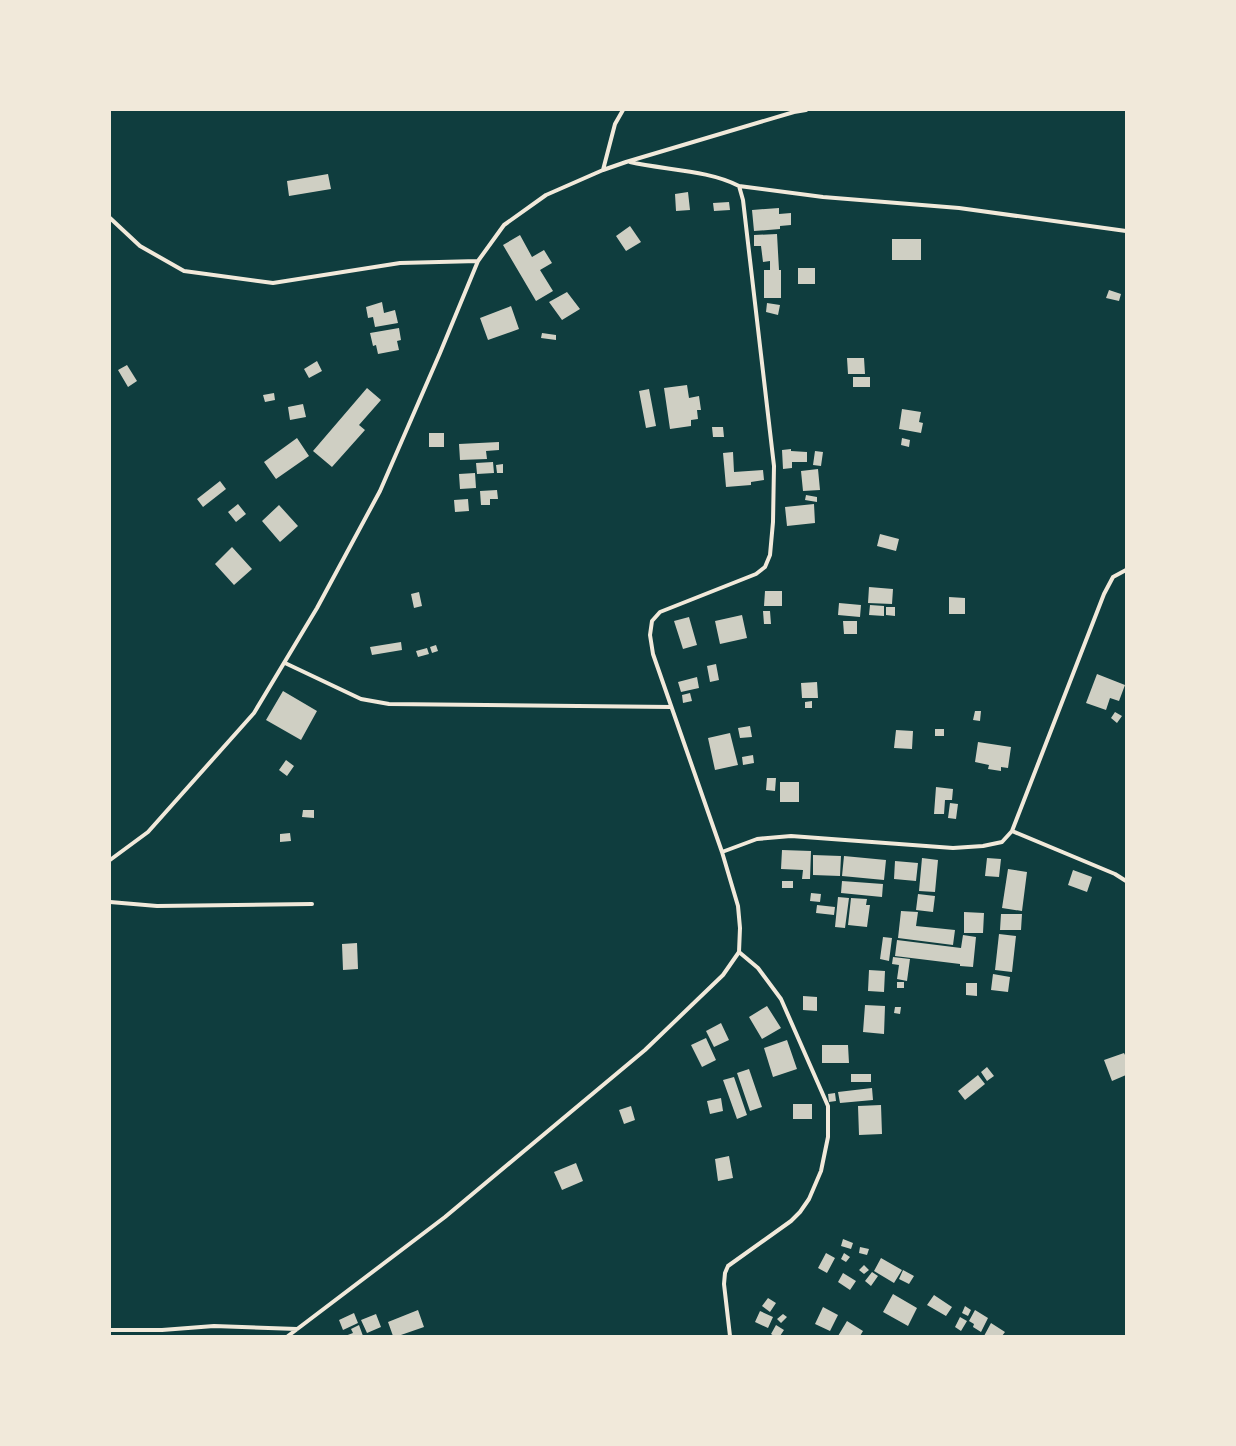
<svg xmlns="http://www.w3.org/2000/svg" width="1236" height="1446" font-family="'Roboto Condensed',sans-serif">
  <rect width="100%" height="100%" fill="#0f3d3e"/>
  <path fill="#cfcfc3" d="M328 174 331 189 289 196 287 181Z
    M688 192 690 210 676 211 675 194Z
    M729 202 730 210 714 211 713 203Z
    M779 208V214L791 213V225L780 226V229L754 231 752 210Z
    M630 226 641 242 626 251 616 236Z
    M777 234 779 270H781V298H764V270H770V261L763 262 761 246H754V235Z
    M520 235 532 257 544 250 552 263 540 270 553 291 536 301 503 245Z
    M892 239H921V260H892Z
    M798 268H815V284H798Z
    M1109 290 1121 294 1119 301 1106 298Z
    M567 292 580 309 562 320 549 302Z
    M382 302 384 313 395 310 398 323 375 327 373 317 368 318 366 307Z
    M767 303 780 305 778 315 766 312Z
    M511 306 519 329 488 340 480 318Z
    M399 328 401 340 397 341 399 350 378 354 376 345 373 346 370 333Z
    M542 333 556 335V340L541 338Z
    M847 358H864L865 374H848Z
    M317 361 322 371 309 378 304 369Z
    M127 365 137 381 128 387 118 370Z
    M853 377H870V387H853Z
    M687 385 689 398 699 396 701 410H697L698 419 691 420V426L670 429 664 388Z
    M367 388 381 400 359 425 365 430 332 467 313 451Z
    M649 389 656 426 646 428 639 391Z
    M274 393 275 400 265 402 263 395Z
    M303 404 306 417 290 420 288 407Z
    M902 409 921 412 919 422 923 423 921 433 899 429Z
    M712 427H723L724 437H713Z
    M429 433H444V447H429Z
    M297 438 309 456 276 479 264 462Z
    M902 438 910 440 909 447 901 445Z
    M499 442V450L486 451 487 459 460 460 459 444Z
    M791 449V451L807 452V462H792V468L783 469 782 450Z
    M815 451 823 452 821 466 813 465Z
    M733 452 734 472 763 470 764 480 751 482V485L726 487 723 453Z
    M493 462 494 473 477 474 476 463Z
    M503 464V473H497L496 465Z
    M818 469 820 490 803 491 801 471Z
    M475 473 476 488 460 489 459 474Z
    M220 481 226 489 203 507 197 499Z
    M497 490 498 499H490V505H481L480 491Z
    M806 495 817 497V502L805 500Z
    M468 499 469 511 455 512 454 500Z
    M238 504 246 514 236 522 228 512Z
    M814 504 815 523 787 526 785 507Z
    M279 505 298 526 280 542 262 521Z
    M880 534 899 539 896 551 877 546Z
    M232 547 252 569 234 585 215 564Z
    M869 587 893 589 892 604 868 603Z
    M765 591H782V606H764Z
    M419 592 422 606 414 608 411 594Z
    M949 597 965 598V614H949Z
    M839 603 861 605 860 617 838 615Z
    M870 605 884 606V616L869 615Z
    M886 607H895V616L886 615Z
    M763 611H770L771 624H764Z
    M742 615 747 638 720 644 715 621Z
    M689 617 697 645 683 649 674 621Z
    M843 621H857V634H844Z
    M401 642 402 650 372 655 370 647Z
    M436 645 438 651 432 653 430 647Z
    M427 648 429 654 418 657 416 651Z
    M716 664 719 680 710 682 707 666Z
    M1097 674 1125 685 1119 701 1110 698 1106 710 1086 703Z
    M697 677 699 688 681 692 678 682Z
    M817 682 818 698H802L801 683Z
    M283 691 317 711 301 740 266 720Z
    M690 693 692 701 683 703 682 695Z
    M812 701V708H805V702Z
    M975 711H981L980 721 973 720Z
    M1115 712 1122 716 1117 723 1111 718Z
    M750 726 752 737 740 738 738 728Z
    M935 729H944V736H935Z
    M896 730 913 731 912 749 894 748Z
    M730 733 738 765 715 770 708 738Z
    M978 742 1011 747 1008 768 1001 767V771L988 769 989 765 975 762Z
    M753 755 754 763 743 765 742 757Z
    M286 760 294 766 287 776 279 770Z
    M767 778H776L775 791 766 790Z
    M780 782H799V802H780Z
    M936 787 953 789 952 800H945L944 814H934Z
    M950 803 958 804 956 819 948 818Z
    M303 810H314V818L302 817Z
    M290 833 291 841 280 842V834Z
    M782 850 811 851 810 879H802L803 870 781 869Z
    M813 855 841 856 840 876 813 875Z
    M844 856 886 860 884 880 842 876Z
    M922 858 938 860 935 892 919 891Z
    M987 858 1001 859 999 877 985 876Z
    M895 861 918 863 916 881 894 879Z
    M1008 869 1027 872 1022 911 1002 908Z
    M1073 870 1092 877 1087 892 1068 885Z
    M782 881H793V888H782Z
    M842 881 883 884 882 897 841 893Z
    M811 893 821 894 820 902 810 901Z
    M918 894 935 896 933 912 916 910Z
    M838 897 849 898 845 928 835 927Z
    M851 898 867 899 866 905H870L867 927 848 925Z
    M817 905 835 907 834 915 816 913Z
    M901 911 918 912 916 926 955 930 953 945 898 938Z
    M964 912 984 913 983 933H964Z
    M1001 914H1022L1021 930H1000Z
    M999 934 1016 936 1012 972 995 970Z
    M963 935 976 937 973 967 960 966V964L895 956 897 940 961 948Z
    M883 937 892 938 889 961 880 959Z
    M357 943 358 969 343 970 342 944Z
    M893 957 910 959 907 981 897 979 899 965 892 964Z
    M869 970 885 971 884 992 868 991Z
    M993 974 1010 977 1008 992 991 990Z
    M897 982H904V988H897Z
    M966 983H977V996L966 995Z
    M803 996 817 997V1011L803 1010Z
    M865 1005 885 1006 884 1034 863 1032Z
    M767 1006 781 1028 762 1039 749 1017Z
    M895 1007H901L900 1014 894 1013Z
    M721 1023 729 1040 714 1047 706 1031Z
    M706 1038 716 1060 702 1067 691 1045Z
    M787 1040 797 1069 773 1077 764 1048Z
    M822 1045H848L849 1063H822Z
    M1124 1053 1126 1057V1075L1112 1081 1104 1060Z
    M987 1067 994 1076 987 1081 981 1072Z
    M749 1069 762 1107 750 1111 737 1073Z
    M851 1074H871V1082H851Z
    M978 1075 985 1084 965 1100 958 1091Z
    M734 1077 747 1115 737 1119 723 1080Z
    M872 1088 873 1100 840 1103 838 1092Z
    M835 1093 836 1101 829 1102 828 1094Z
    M721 1098 723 1111 710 1114 707 1101Z
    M793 1104H812V1119H793Z
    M881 1105 882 1134 859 1135 858 1106Z
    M631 1106 635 1120 624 1124 619 1110Z
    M729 1156 733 1178 718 1181 715 1159Z
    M576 1163 583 1181 562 1190 554 1172Z
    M843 1239 853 1243 851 1249 841 1246Z
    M860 1247 869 1249 867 1255 859 1253Z
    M826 1253 835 1258 827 1273 818 1268Z
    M844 1253 850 1257 846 1262 841 1259Z
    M881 1258 902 1270 894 1283 874 1271Z
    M864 1265 869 1270 864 1274 859 1270Z
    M903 1270 914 1276 909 1284 899 1279Z
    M872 1272 878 1276 871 1286 865 1281Z
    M843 1273 856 1281 850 1290 838 1282Z
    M893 1294 917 1308 908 1326 883 1312Z
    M934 1295 952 1307 946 1316 927 1305Z
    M768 1298 776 1303 770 1312 762 1306Z
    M965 1306 971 1310 968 1316 962 1313Z
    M823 1307 838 1315 830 1331 815 1324Z
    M418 1310 424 1327 398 1336H393L388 1322Z
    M975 1310 988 1318 981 1332 973 1327 974 1324 969 1321Z
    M760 1311 773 1317 768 1328 755 1322Z
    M354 1313 358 1323 343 1330 339 1320Z
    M376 1314 381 1327 367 1333 361 1320Z
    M783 1314 787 1317 781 1323 777 1319Z
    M960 1317 967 1321 961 1331 955 1327Z
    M847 1321 863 1331 860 1336H838Z
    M991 1323 1005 1332 1002 1336H984Z
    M359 1325 363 1336H345L353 1333 351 1329Z
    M776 1325 784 1330 780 1336H774L771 1334Z"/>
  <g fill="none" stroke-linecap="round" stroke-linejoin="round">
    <path stroke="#f1e9da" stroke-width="4" d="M630 162C664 170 709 170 739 186L823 197 959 208 1126 231
      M603 170 615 124 623 110
      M110 218 140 246 184 271 273 283 400 263 478 261
      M285 663 361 699 389 704 671 707
      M1012 831 1115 874 1126 881
      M722 852 757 839 791 836 953 848 983 846 1002 842 1012 831 1104 594 1113 577 1126 570
      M110 860 148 832 254 713 317 608 380 491 440 353 478 261 504 225 546 195 603 170 626 162 794 112 806 110
      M110 902 157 906 312 904
      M110 1330H162L214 1326 297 1329
      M288 1336 445 1217 645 1050 723 975 739 952 740 928 738 906 722 852 653 654 650 635 652 621 660 612 756 574 765 567 770 555 773 522 774 466 743 200 739 186
      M730 1336 724 1284 725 1273 728 1266 791 1221 800 1212 809 1199 821 1171 828 1137V1106L781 999 758 968 739 952"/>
  </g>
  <rect width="1236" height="1446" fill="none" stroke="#f1e9da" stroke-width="222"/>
</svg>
